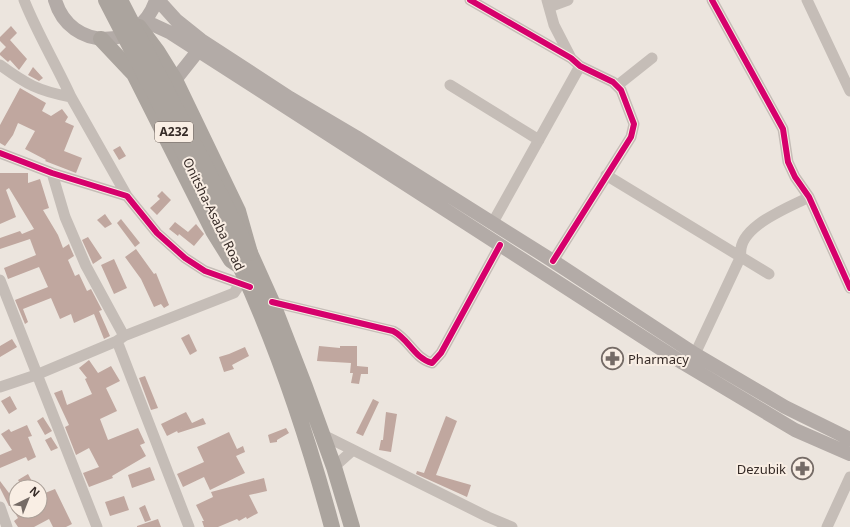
<svg xmlns="http://www.w3.org/2000/svg" width="850" height="527" font-family="'Noto Sans',sans-serif">
  <rect width="100%" height="100%" fill="#ece5de"/>
  <path fill="#c0a79f" d="M11 26 17 33 10 40 27 59 19 70 10 60 8 62 0 55V53L6 47 0 41V37Z
    M33 67 43 78 39 81 28 75Z
    M20 88 46 103 42 111 51 116 62 109 68 117 65 122 74 126 64 151 82 158 76 173 45 161 46 160 25 149 35 131 18 123 13 135 5 146 0 143V125Z
    M120 146 126 156 119 160 113 150Z
    M0 173H28V183L40 179 49 208 43 210 58 235 63 248 69 244 70 247 74 256 68 260 75 276 79 274 87 291 91 289 102 310 99 311 110 336 104 339 94 314 74 323 71 314 60 319 51 298 23 309 28 322 25 324 15 300 48 287 39 267 8 279 4 268 36 255 30 239 0 249V238L20 231 22 234 34 229 9 188 6 190 16 217 0 224Z
    M162 191 171 200 157 215 150 208 160 199 157 196Z
    M105 214 112 224 105 228 97 220Z
    M121 219 140 243 135 247 117 223Z
    M175 222 188 232 196 224 204 234 194 246 179 234 178 236 169 229Z
    M88 237 102 258 93 264 82 240Z
    M136 249 154 274 156 273 169 305 164 308 161 304 154 307 141 279 125 257Z
    M114 259 127 288 114 294 101 265Z
    M189 334 197 351 190 355 181 338Z
    M12 339 17 347 0 357V346Z
    M319 346 340 348V346H357V366L368 367V374H361L359 384 351 383 353 373H350L351 363 317 361Z
    M245 347 249 356 232 365 234 369 224 372 219 357 229 354Z
    M89 360 98 373 111 366 120 381 106 388 117 411 100 419 108 440 138 428 145 443 140 445 146 456 112 476 113 478 89 487 83 473 99 467 89 448 76 455 65 427 69 425 54 393 62 390 67 405 92 394 85 379 87 378 79 368Z
    M145 376 158 408 151 410 139 378Z
    M10 396 17 409 9 414 1 401Z
    M373 399 379 402 363 436 356 433Z
    M186 412 192 423 203 418 206 424 178 433 177 431 183 428 167 436 161 424Z
    M386 412 397 414 391 452 379 450 381 440H383Z
    M446 416 457 421 436 475 471 485 467 497 416 474 417 471 424 473Z
    M43 417 52 431 45 435 37 421Z
    M27 425 32 436 28 437 36 457 28 461 26 457 0 468V455L12 450 1 434 9 429 11 432Z
    M286 428 289 433 277 440V442L270 443 268 435Z
    M229 432 237 449 243 446 245 452 236 456 245 473 210 490 204 477 183 487 177 474 204 462 197 447Z
    M51 437 58 448 51 451 45 440Z
    M150 467 155 480 132 488 128 475Z
    M28 474 35 487H22L18 480Z
    M264 478 267 491 249 495 258 513 247 519 246 517 239 521 237 519 218 527H204L202 521H204L196 505 213 497 211 492Z
    M0 481 9 493 16 490V511H40V495L55 489 72 524 66 527H53L49 519 34 527H18L14 521 18 518 11 506H9L0 488Z
    M124 496 129 510 110 516 105 502Z
    M145 505 151 520 145 522 139 508Z
    M158 519 161 527H137V526Z"/>
  <g fill="none" stroke-linecap="round" stroke-linejoin="round">
    <path stroke="#c5bdb7" stroke-width="11" d="M24 0C37 33 56 64 71 97
      M470 0 571 58 580 66 613 82 621 90 634 124 631 137 553 261
      M547 0 554 25 571 58
      M712 0 783 129 788 162 795 177 809 197 850 288
      M807 0 850 91
      M549 7 568 0
      M0 65C26 84 38 91 71 97L127 196
      M450 85 539 140
      M618 85 652 58
      M0 153 52 173 127 196 157 233 185 258 205 271 250 287
      M52 173 65 217 86 266 124 336
      M606 175 769 274
      M492 224 580 66
      M0 280 97 527
      M272 302 393 331C409 339 414 358 432 363L441 353 500 245
      M117 341 189 527
      M695 354 741 256C736 227 788 208 809 197
      M0 387 36 375 117 341 124 336 234 293 240 284
      M321 434 488 517 512 527
      M334 467 353 450
      M0 507 7 527
      M827 527 850 477"/>
    <path stroke="#b3aba7" stroke-width="14" d="M55 0C70 52 140 51 156 0
      M158 0 176 20 201 40 290 98 356 137 553 261 695 354 785 407 850 439
      M145 21 171 33 683 363 795 430 850 454
      M175 80 198 51"/>
    <path stroke="#aba49e" stroke-width="16" d="M139 27 157 51 175 80 238 211 250 253 272 302 305 387 334 467 352 527
      M101 39 134 74 213 231 231 260 240 266C279 350 308 438 332 527"/>
    <path stroke="#aba49e" stroke-width="16" d="M106 0 166 116 240 266
      M120 0 250 253"/>
    <defs>
      <path id="cycleway" d="M470 0 571 58 580 66 613 82 621 90 634 124 631 137 553 261
        M712 0 783 129 788 162 795 177 809 197 850 288
        M0 153 52 173 127 196 157 233 185 258 205 271 250 287
        M272 302 393 331C409 339 414 358 432 363L441 353 500 245"/>
    </defs>
    <use href="#cycleway" stroke="#f9eee4" stroke-width="8"/>
    <use href="#cycleway" stroke="#d6006c" stroke-width="6"/>
  </g>
  <defs>
    <symbol id="pharmacy-ring" viewBox="-11 -11 22 22"><circle r="9.5" fill="#f9eee4" stroke="#756b66" stroke-width="1.5"/><path d="M-2-6h4v4h4v4h-4v4h-4v-4h-4v-4h4Z" fill="#756b66"/></symbol>
  </defs>
  <g fill-rule="evenodd">
    <use href="#pharmacy-ring" x="600" y="346" width="25" height="25"/>
    <use href="#pharmacy-ring" x="790" y="456" width="25" height="25"/>
  </g>
  <g text-anchor="middle" stroke-width="4" stroke-linejoin="round" paint-order="stroke">
    <rect fill="#f9eee4" stroke="#70655f" stroke-width="1" x="155" y="122" width="38" height="20" rx="3"/>
    <g font-size="12" font-weight="bold" fill="#352a26">
      <text x="174" y="136">A232</text>
    </g>
    <g font-size="13" fill="#352a26" stroke="#f9eee4">
      <text transform="translate(214 214) rotate(64)" y="5">Onitsha-Asaba Road</text>
    </g>
    <g font-size="13" fill="#352a26" stroke="#f9eee4" text-anchor="start">
      <text x="628" y="364">Pharmacy</text>
      <text x="786" y="474" text-anchor="end">Dezubik</text>
    </g>
  </g>
  <g transform="translate(28 499) rotate(43)"><circle r="19" fill="#f9eee4" stroke="#aba098"/>
  <path d="M0-3L7 15L0 10L-7 15Z" fill="#756b66"/>
  <text y="-6" font-size="11" font-weight="bold" text-anchor="middle" fill="#352a26">N</text>
  </g>
</svg>
